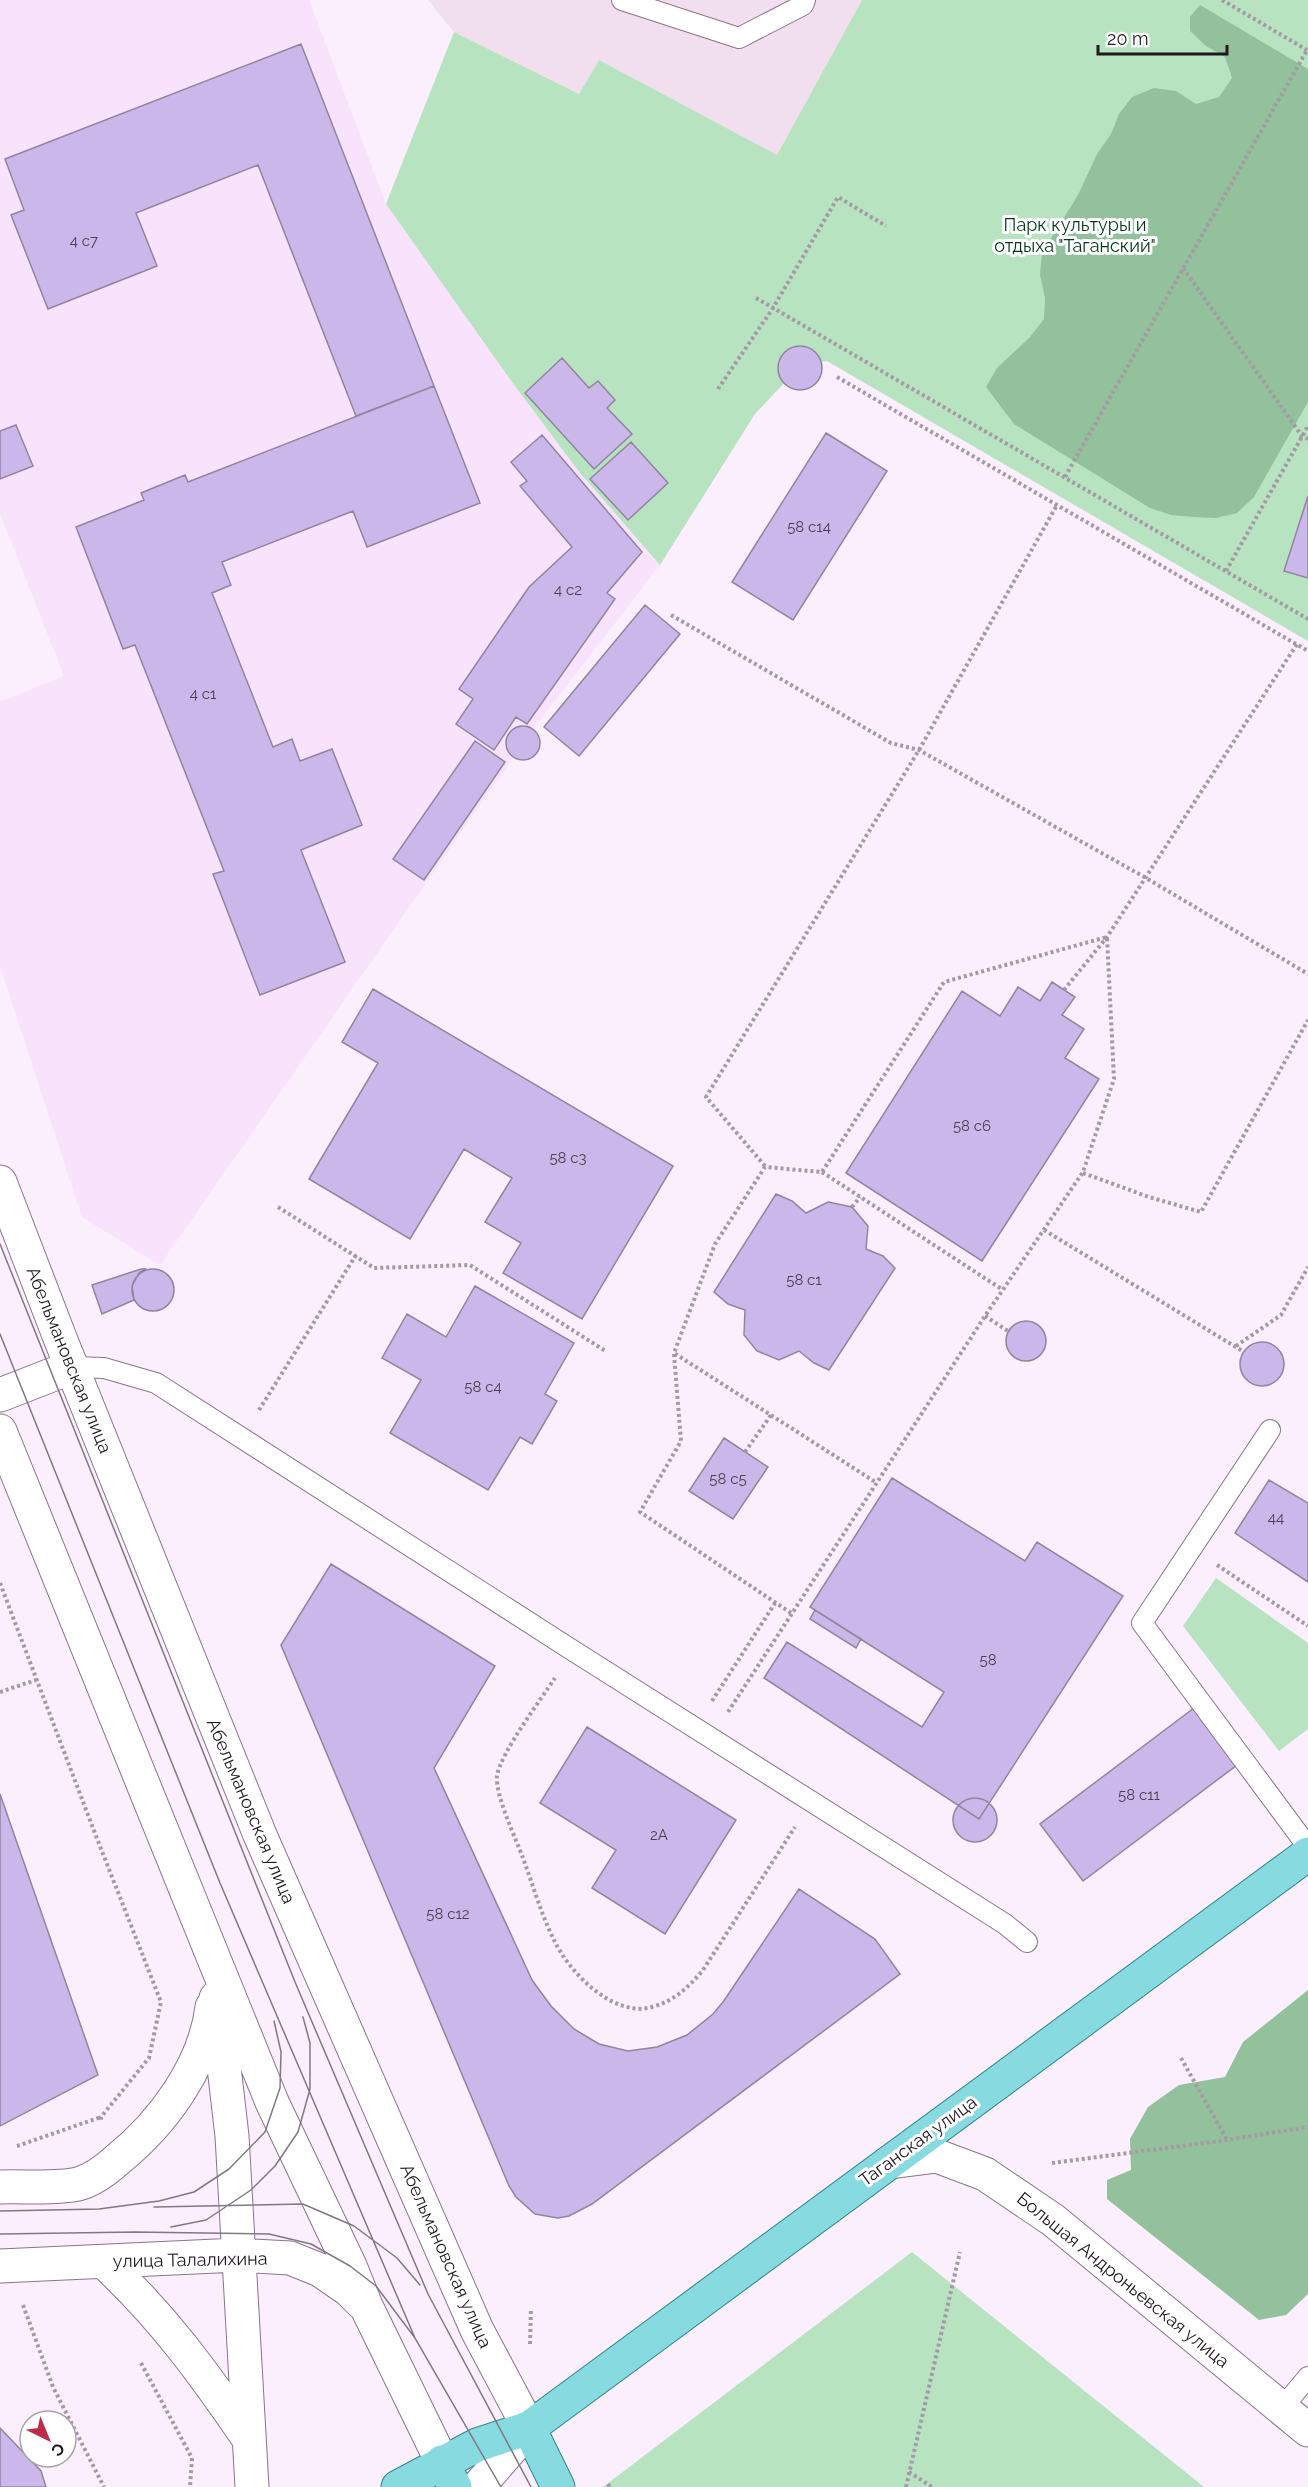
<svg xmlns="http://www.w3.org/2000/svg" width="1308" height="2487" font-family="Raleway,sans-serif">
  <rect width="100%" height="100%" fill="#fbeefd"/>
  <path fill="#f8e2fc" d="M0 0H309L386 204 580 473 660 565 533 729 160 1265 82 1217 0 966V702L64 676 0 513Z"/>
  <path fill="#f1deef" d="M428 0H862L777 155 599 60 579 94 454 32Z"/>
  <path fill="#b8e3c0" d="M862 0H1308V641L827 361 801 365 755 414 660 565 580 473 512 382 386 204 454 32 579 94 599 60 777 155Z
    M1216 1578 1308 1643V1729L1279 1751 1183 1626Z
    M912 2252 1204 2487H603Z"/>
  <path fill="#92c19b" d="M1200 5 1308 69V402L1254 497 1237 513 1216 518 1193 517 1171 515 1150 508 1014 424 986 387 997 368 1030 337 1044 319 1045 298 1040 275 1042 253 1078 195 1097 154 1111 134 1119 114 1132 97 1154 88 1176 91 1196 104 1219 97 1232 78 1225 57 1206 46 1190 31V17Z
    M1308 1990V2294L1286 2315 1259 2320 1107 2199V2180L1131 2170 1130 2139 1148 2107 1179 2085 1225 2077 1243 2042Z"/>
  <path fill="#cbb7e9" stroke="#9085a0" stroke-width="1.5" d="M301 44 434 386 356 416 258 165 136 213 157 266 48 309 11 215 24 210 5 159Z
    M778 368a22 22 0 1 1 44 0a22 22 0 1 1-44 0Z
    M562 358 589 388 598 381 615 400 607 408 632 434 594 469 525 393Z
    M434 386 480 503 367 547 353 511 222 562 231 585 212 593 273 747 292 739 300 761 332 749 362 825 301 850 345 962 260 995 213 874 224 871 135 645 123 649 76 527 144 500 141 493 185 475 188 482Z
    M16 425 33 466 0 479V431Z
    M826 433 887 471 793 620 732 582Z
    M542 435 642 552 607 593 615 599 527 724 516 717 494 750 456 724 473 699 459 689 529 587 572 547 520 486 527 481 511 462Z
    M631 442 668 483 628 520 590 479Z
    M1308 496V578L1284 571Z
    M645 605 680 634 579 756 544 727Z
    M506 743a17 17 0 1 1 34 0a17 17 0 1 1-34 0Z
    M475 741 505 762 424 880 393 859Z
    M1052 982 1075 997 1062 1015 1084 1029 1065 1058 1099 1079 982 1261 846 1173 962 991 1000 1016 1018 987 1040 1001Z
    M373 989 673 1166 582 1319 503 1273 521 1243 485 1222 512 1178 464 1149 410 1239 309 1179 378 1063 342 1042Z
    M776 1194 792 1201 806 1213 828 1202 852 1207 868 1226 866 1249 883 1256 895 1268 829 1370 814 1363 799 1351 779 1360 757 1351 744 1335 745 1310 728 1304 714 1292Z
    M132 1290a21 21 0 1 1 42 0a21 21 0 1 1-42 0Z
    M141 1269H145L139 1273 132 1286 134 1300 102 1314 92 1285Z
    M475 1286 574 1343 545 1394 557 1401 532 1444 520 1437 488 1490 390 1433 421 1380 382 1358 407 1314 446 1337Z
    M1006 1341a20 20 0 1 1 40 0a20 20 0 1 1-40 0Z
    M1240 1364a22 22 0 1 1 44 0a22 22 0 1 1-44 0Z
    M724 1438 768 1467 733 1519 689 1491Z
    M892 1478 1025 1561 1037 1542 1123 1596 979 1819 764 1678 787 1642 922 1727 944 1692 810 1607Z
    M1269 1480 1308 1503V1582L1235 1533Z
    M331 1564 495 1666 434 1768 532 1980 551 2006 574 2029 599 2044 628 2051 657 2047 687 2035 713 2014 723 2002 799 1889 875 1939 900 1974 592 2204 569 2216 558 2218 535 2214 516 2197 509 2186 281 1645Z
    M815 1610 861 1639 856 1648 810 1619Z
    M1194 1708 1237 1765 1083 1881 1040 1824Z
    M587 1727 736 1820 665 1934 592 1888 616 1850 540 1803Z
    M0 1794 98 2075 0 2126Z
    M953 1820a22 22 0 1 1 44 0a22 22 0 1 1-44 0Z
    M0 2428 41 2471 46 2487H0Z"/>
  <g fill="none" stroke-linecap="round" stroke-linejoin="round">
    <defs>
      <path id="lane" d="M622 0 739 38 803 5 805 0
        M72 1367 104 1368 156 1383 572 1650 1005 1924 1027 1942
        M1270 1430 1142 1623 1308 1847
        M1282 2408 1308 2377"/>
      <path id="street" d="M0 1395 72 1367"/>
      <path id="secondary" d="M0 1182 60 1338 260 1835 477 2330 529 2428 478 2487
        M0 1431 272 2102 350 2266 366 2306 442 2462
        M216 1998 232 2136 252 2487
        M890 2162 937 2156 985 2174 1053 2220 1308 2430
        M0 2187C22 2186 58 2189 78 2184 93 2180 106 2170 117 2160 162 2124 205 2066 212 2007
        M104 2262C163 2317 203 2372 248 2438
        M0 2266 238 2255 290 2258 320 2270 349 2290 362 2303"/>
      <path id="primary" d="M529 2428 558 2487
        M442 2462 455 2487
        M398 2487 477 2445 529 2428 1308 1854"/>
    </defs>
    <use href="#lane" stroke="#88758b" stroke-width="22"/>
    <use href="#street" stroke="#88758b" stroke-width="35"/>
    <use href="#secondary" stroke="#88758b" stroke-width="35"/>
    <use href="#primary" stroke="#2f868f" stroke-width="35"/>
    <path stroke="#a499a5" stroke-width="4" stroke-dasharray="3 3" stroke-linecap="butt" d="M1222 0 1307 50
      M1183 268 1302 436 1308 439
      M756 298 1308 619
      M837 377 1308 651
      M718 389 773 308 838 197 886 226
      M1065 477 1307 50
      M1226 571 1308 426
      M671 615 891 743 919 750 1146 878 1308 974
      M1064 990 1107 937 1297 644
      M765 1166 706 1097 919 750 1057 505
      M822 1172 1003 1290
      M1083 1173 1149 1197 1201 1212 1308 1020
      M278 1207 374 1268 470 1265 607 1352
      M852 1207 860 1197
      M1044 1230 1244 1352
      M985 1316 1008 1331
      M1236 1346 1281 1315 1308 1267
      M674 1354 681 1441 640 1512 791 1613
      M259 1410 356 1255
      M745 1452 771 1415
      M1217 1565 1308 1626
      M0 1583 96 1836 161 2002 149 2058 101 2117V2122
      M555 1678C541 1699 500 1754 497 1776 495 1795 516 1839 523 1858 533 1885 541 1914 554 1940 569 1972 613 2018 652 2007 674 2001 689 1987 703 1970L795 1827
      M0 1692 36 1680
      M712 1701 775 1603
      M728 1712 985 1316 1083 1172 1114 1079 1107 937 944 982 822 1172 765 1167 715 1244 674 1353 877 1483
      M1181 2058 1227 2140
      M17 2146 101 2117
      M1052 2163 1227 2140 1308 2127
      M23 2305 53 2387 104 2487
      M530 2344 531 2308
      M141 2363 192 2458 190 2487
      M909 2472 932 2487
      M608 2484 610 2487
      M906 2487 960 2252"/>
    <use href="#lane" stroke="#fff" stroke-width="20"/>
    <use href="#street" stroke="#fff" stroke-width="33"/>
    <use href="#secondary" stroke="#fff" stroke-width="33"/>
    <use href="#primary" stroke="#87dadf" stroke-width="33"/>
    <path stroke="#827884" stroke-width="1.5" d="M0 1244 295 1982 428 2294 531 2487
      M0 1334 220 1883 415 2338
      M154 2207 303 2204 354 2226 397 2258 420 2285
      M0 2211 99 2209 159 2201 194 2192 229 2169 265 2132 280 2088 281 2052 274 2021
      M171 2227 206 2220 251 2190 275 2166 298 2132 310 2089V2043L303 2017
      M0 2234 135 2232 269 2234 311 2244 350 2266 376 2286 415 2338 501 2487"/>
  </g>
  <g text-anchor="middle" stroke-width="6" stroke-linejoin="round" paint-order="stroke">
    <g font-size="15" fill="#4b4053">
      <text x="84" y="246">4 с7</text>
      <text x="809" y="532">58 c14</text>
      <text x="568" y="595">4 с2</text>
      <text x="203" y="699">4 с1</text>
      <text x="972" y="1131">58 с6</text>
      <text x="568" y="1163">58 с3</text>
      <text x="804" y="1285">58 с1</text>
      <text x="483" y="1392">58 с4</text>
      <text x="728" y="1484">58 с5</text>
      <text x="1276" y="1523">44</text>
      <text x="988" y="1665">58</text>
      <text x="1139" y="1800">58 с11</text>
      <text x="659" y="1840">2А</text>
      <text x="448" y="1919">58 с12</text>
    </g>
    <g font-size="18" fill="#003815" stroke="#fff">
      <text x="1075" y="231">Парк культуры и<tspan x="1075" dy="21">отдыха "Таганский"</tspan></text>
    </g>
    <g font-size="18" fill="#201821" stroke="#fff">
      <text transform="translate(69 1360) rotate(68)" y="6">Абельмановская улица</text>
      <text transform="translate(251 1811) rotate(67)" y="6">Абельмановская улица</text>
      <text transform="translate(918 2141) rotate(-36)" y="6">Таганская улица</text>
      <text transform="translate(446 2256) rotate(66)" y="6">Абельмановская улица</text>
      <text transform="translate(190 2260) rotate(-1)" y="6">улица Талалихина</text>
      <text transform="translate(1123 2280) rotate(39)" y="6">Большая Андроньевская улица</text>
    </g>
  </g>
  <g transform="translate(48 2439) rotate(137)"><circle r="28" fill="#ffffff" stroke="#a6a3a6" stroke-width="1.5"/>
  <path d="M0-4.5L10 22L0 15L-10 22Z" fill="#bd2d48"/>
  <text y="-9" font-size="16" font-weight="bold" text-anchor="middle" fill="#201821">С</text>
  </g>
  <path d="M1098 45v9h129v-9" fill="none" stroke="#201821" stroke-width="3"/>
  <text x="1107" y="45" font-size="18" fill="#201821" stroke="#ffffff" stroke-width="4.5" paint-order="stroke">20 m</text>
</svg>
